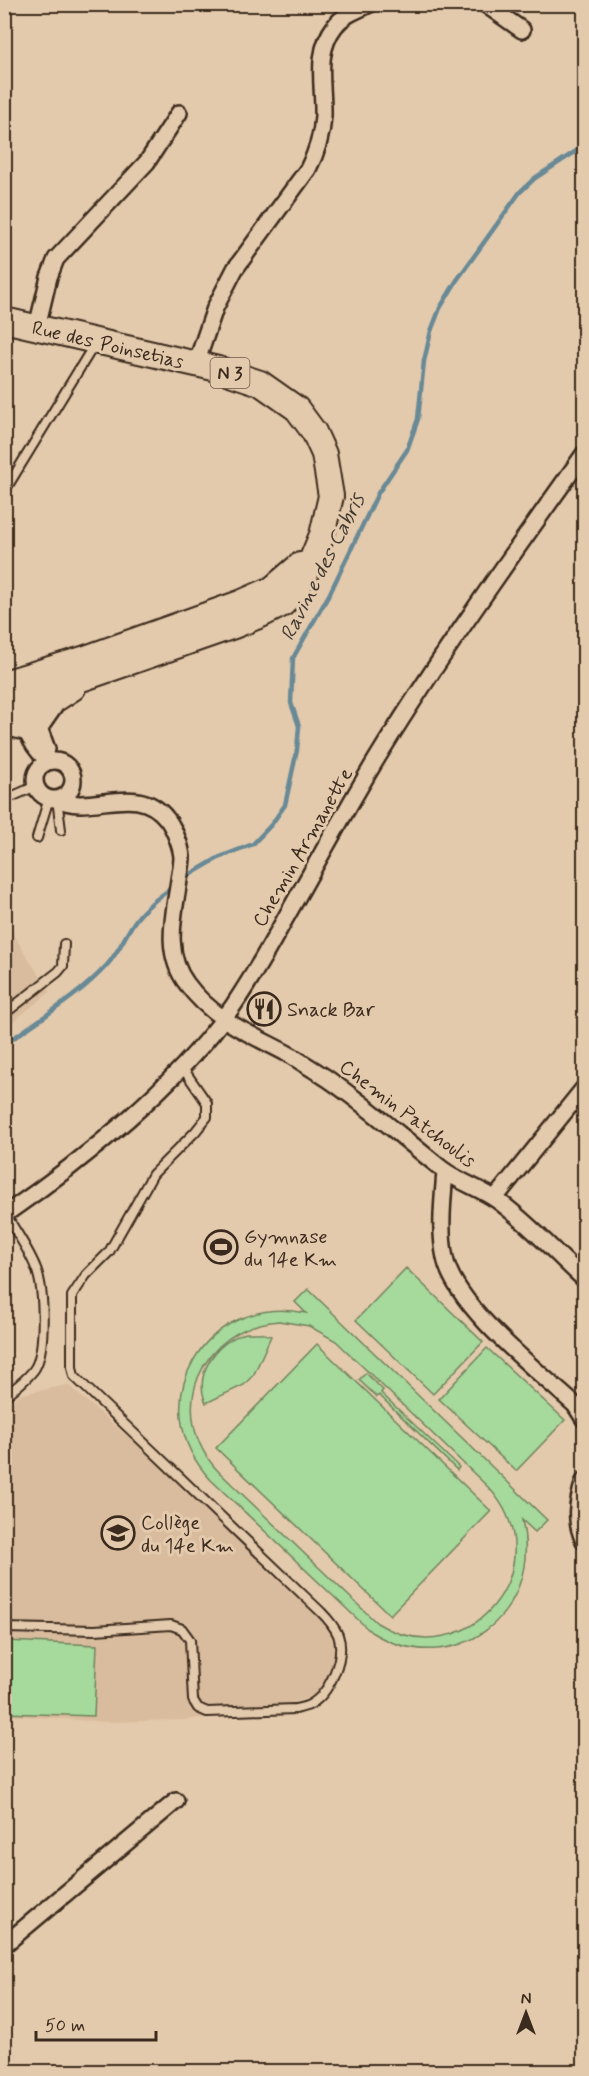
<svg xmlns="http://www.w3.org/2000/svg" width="589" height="2076" font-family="Mynerve,sans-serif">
  <rect width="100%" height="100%" fill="#e4caac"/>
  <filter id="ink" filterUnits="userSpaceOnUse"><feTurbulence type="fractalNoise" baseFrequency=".0167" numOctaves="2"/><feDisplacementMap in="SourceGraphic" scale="12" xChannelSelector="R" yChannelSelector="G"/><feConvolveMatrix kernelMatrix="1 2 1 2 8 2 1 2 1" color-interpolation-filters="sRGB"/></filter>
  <g filter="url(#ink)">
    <path fill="#d9bc9d" d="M4 920 50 992 5 1028H4Z
      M68 1385 150 1456 313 1609 331 1634 335 1654 330 1676 312 1697 284 1705 187 1720 107 1722 5 1715 4 1408 18 1395Z"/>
    <path fill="#a6d99c" stroke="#70825d" stroke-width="1.5" fill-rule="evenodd" d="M406 1268 483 1342 433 1394 356 1320Z
      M308 1289 547 1520 535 1532 522 1520C544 1614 454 1683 371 1632L211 1480C139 1404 205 1292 306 1313L295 1302ZM279 1321 309 1326 336 1341 488 1487C561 1565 468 1679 377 1623L219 1472C164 1414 199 1327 279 1321Z
      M246 1333H261L271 1336 254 1374 244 1385 206 1403C193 1373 217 1341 246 1333Z
      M317 1344 491 1511 390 1615 216 1448Z
      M487 1348 565 1420 516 1471 439 1399Z
      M366 1373 383 1390 381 1393 459 1467 457 1470 379 1395 377 1397 359 1380Z
      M5 1641 97 1645 94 1716 5 1713Z"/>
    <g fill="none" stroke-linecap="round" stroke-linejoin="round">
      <path stroke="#678996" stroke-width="4.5" d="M184 878 220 857 253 844 271 825 285 805 297 750 299 726 291 703 293 658 330 593 378 493 407 450 418 419 424 361 431 331 440 308 457 280 520 192 535 178 584 146
        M4 1045C39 1019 78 997 107 965 119 952 125 935 135 921 145 907 159 897 173 887"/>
      <defs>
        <path id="lane" d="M4 492 94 345
          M57 799 61 830
          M4 800 36 786
          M37 838 49 798
          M4 1014 58 972 63 966 64 944
          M4 1397C15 1388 28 1379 35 1368 46 1349 44 1291 37 1271 30 1251 16 1233 6 1214
          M4 1628 95 1630 171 1625 182 1629 190 1640 193 1700 198 1708 207 1712 295 1709C299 1708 305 1707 309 1705 329 1695 346 1657 338 1635 334 1626 328 1619 321 1612L74 1376 72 1367V1296L86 1275 109 1252 153 1174 195 1132 207 1117V1103L182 1067"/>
        <path id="street" d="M485 4 522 30
          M37 327 49 277 56 259 147 162 179 113
          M196 364 215 308 235 269 308 169C317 152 322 135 323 116 324 85 314 53 335 26 343 15 357 10 370 4
          M22 691 28 698 47 749 44 757
          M19 694C14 710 31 746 44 757
          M35 780a19 19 0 1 1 38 0a19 19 0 1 1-38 0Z
          M57 799C92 816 137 780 167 819 174 828 181 846 182 857 182 864 180 873 179 880 174 915 163 953 187 984 213 1020 253 1035 290 1055 303 1063 316 1071 328 1079 369 1107 404 1139 442 1169 459 1182 480 1188 497 1200 529 1223 555 1253 584 1279
          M445 1171C443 1199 439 1230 445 1258 455 1307 538 1371 575 1405L584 1419
          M495 1198 584 1088
          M4 1215C84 1160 177 1085 233 1006 252 978 269 948 285 919 317 863 348 805 382 750 445 648 515 551 584 454
          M584 1481C577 1503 574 1520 584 1541
          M4 1945 176 1801"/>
        <path id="primary" d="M4 320 218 369 260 383 297 409 314 432 324 454 331 496 322 535 304 578 283 604 261 615 234 626 4 706
          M4 683 83 659 240 603 272 589 300 565
          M4 722 26 728
          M37 724 53 701 73 688"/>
      </defs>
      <use href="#lane" stroke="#3b2a1e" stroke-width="12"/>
      <use href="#street" stroke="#3b2a1e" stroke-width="20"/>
      <use href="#primary" stroke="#3b2a1e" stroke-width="28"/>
      <use href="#lane" stroke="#e4caac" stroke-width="8"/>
      <use href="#street" stroke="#e4caac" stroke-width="15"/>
      <use href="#primary" stroke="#e4caac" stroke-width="24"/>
    </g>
  </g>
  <defs>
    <symbol id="restaurant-ring" viewBox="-11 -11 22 22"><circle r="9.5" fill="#e4caac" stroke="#3b2a1e" stroke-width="1.5"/><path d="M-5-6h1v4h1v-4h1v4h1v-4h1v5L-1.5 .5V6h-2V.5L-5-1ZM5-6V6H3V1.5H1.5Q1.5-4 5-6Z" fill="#3b2a1e"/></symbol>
    <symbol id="stadium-ring" viewBox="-11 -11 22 22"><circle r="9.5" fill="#e4caac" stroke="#3b2a1e" stroke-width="1.5"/><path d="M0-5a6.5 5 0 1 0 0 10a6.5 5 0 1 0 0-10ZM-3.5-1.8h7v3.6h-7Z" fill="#3b2a1e"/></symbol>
    <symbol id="school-ring" viewBox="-11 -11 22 22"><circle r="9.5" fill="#e4caac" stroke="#3b2a1e" stroke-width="1.5"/><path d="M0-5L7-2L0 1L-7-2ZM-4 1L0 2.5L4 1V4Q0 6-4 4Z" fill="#3b2a1e"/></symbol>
  </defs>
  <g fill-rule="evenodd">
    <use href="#restaurant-ring" x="245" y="990" width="38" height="38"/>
    <use href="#stadium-ring" x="202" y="1228" width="38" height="38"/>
    <use href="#school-ring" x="99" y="1514" width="38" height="38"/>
  </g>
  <g text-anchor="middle" stroke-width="6" stroke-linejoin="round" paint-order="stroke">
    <rect fill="#e4caac" stroke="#6e5a49" stroke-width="1.5" x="210.5" y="358" width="39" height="30" rx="4.5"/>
    <g font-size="18" font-weight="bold" fill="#3b2a1e">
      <text x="230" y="379">N 3</text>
    </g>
    <g font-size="20" fill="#3b2a1e" stroke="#e4caac">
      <text transform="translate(108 344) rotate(13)" y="7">Rue des Poinsetias</text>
      <text transform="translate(302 847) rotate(-60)" y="7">Chemin Armanette</text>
      <text transform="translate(408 1113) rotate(37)" y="7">Chemin Patchoulis</text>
    </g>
    <g font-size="20" fill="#3b2a1e" stroke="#e4caac" text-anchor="start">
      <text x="287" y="1016">Snack Bar</text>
      <text x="244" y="1243">Gymnase<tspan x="244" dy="23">du 14e Km</tspan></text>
      <text x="141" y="1529">Collège<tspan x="141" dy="23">du 14e Km</tspan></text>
    </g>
    <g font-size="21" font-style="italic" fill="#423a32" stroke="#e4caac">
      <text transform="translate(322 567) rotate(-63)" y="7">Ravine des Cabris</text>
    </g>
  </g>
  <rect width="589" height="2076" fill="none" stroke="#e4caac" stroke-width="24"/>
  <rect x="12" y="12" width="565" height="2052" fill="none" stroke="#3b2a1e" stroke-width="2" filter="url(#ink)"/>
  <g transform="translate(526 2013)" stroke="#e4caac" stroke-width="4.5" paint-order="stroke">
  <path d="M0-4.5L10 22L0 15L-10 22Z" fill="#3b2a1e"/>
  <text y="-9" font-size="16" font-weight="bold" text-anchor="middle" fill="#3b2a1e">N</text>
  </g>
  <path d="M36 2031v9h120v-9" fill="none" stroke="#3b2a1e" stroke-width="3"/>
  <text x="45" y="2031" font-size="18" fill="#3b2a1e" stroke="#e4caac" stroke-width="4.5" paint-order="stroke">50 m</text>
</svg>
